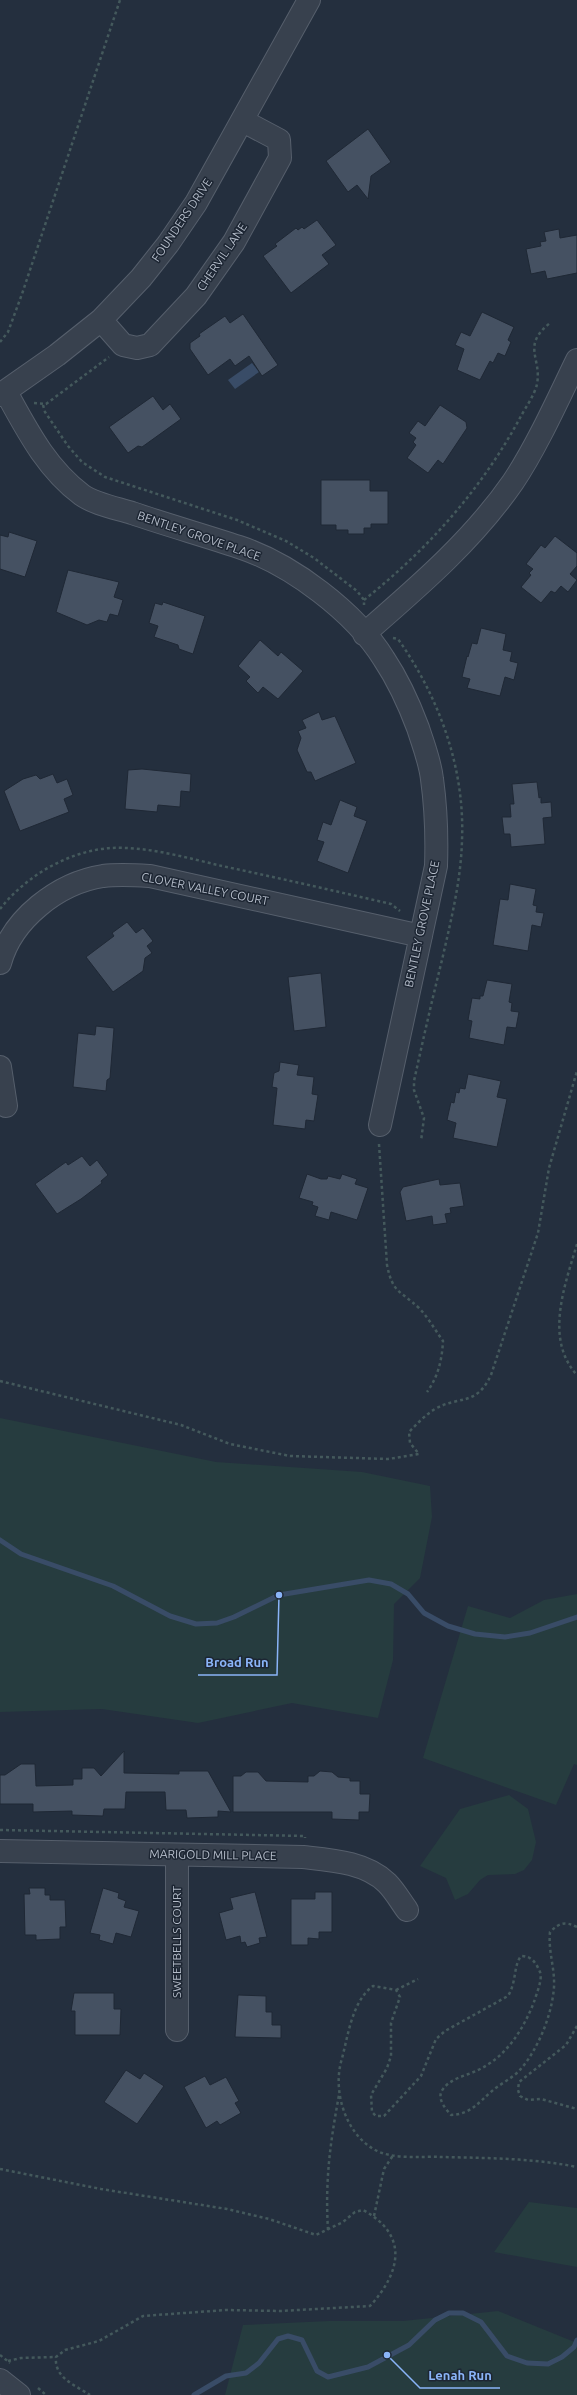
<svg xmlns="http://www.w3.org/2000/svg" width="577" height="2395" font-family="Ubuntu,sans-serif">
  <rect width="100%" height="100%" fill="#242f3e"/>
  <path fill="#263c3f" d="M0 1418 216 1462 362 1472 430 1486 432 1517 420 1578 394 1604 393 1660 378 1718 292 1703 198 1723 102 1709 0 1712Z
    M577 1594V1765L574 1764 556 1805 423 1758 468 1606 510 1618 544 1600Z
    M509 1795 528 1809 536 1842 532 1860 524 1870 515 1874 488 1875 480 1880 468 1894 455 1900 446 1878 420 1866 460 1809Z
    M529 2202 577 2208V2267L494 2252Z
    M498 2311 577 2343V2395H225L243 2325 329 2321H403Z"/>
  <path fill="#394c67" d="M252 363 259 372 235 389 228 380Z"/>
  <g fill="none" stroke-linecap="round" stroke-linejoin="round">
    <path stroke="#394c67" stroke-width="5" d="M0 1540 21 1554 113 1586 170 1616 196 1624 217 1623 234 1617 279 1595 369 1580 391 1584 408 1594 424 1613 448 1626 475 1634 505 1637 530 1633 577 1617
      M194 2395 226 2376 246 2373 259 2363 278 2339 288 2336 302 2340 317 2371 328 2377 368 2367 409 2345 435 2320 449 2313H463L481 2322 507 2356 527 2363 548 2364 562 2357 574 2347 577 2340"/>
  </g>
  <path fill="#455162" stroke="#1f2835" d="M368 129 391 162 371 176 368 199 357 185 348 192 326 161Z
    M317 220 336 245 322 255 329 264 291 293 263 256 277 246 275 244 296 228 298 230 302 227 304 229Z
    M559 229 560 238 577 235V273L547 279 545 271 531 274 526 249 541 246 540 242 546 241 544 232Z
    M482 312 514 327 508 340 511 342 505 356 498 353 493 363 490 361 480 380 457 370 464 349 455 345 461 332 470 336Z
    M243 314 278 365 262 376 249 356 235 366 230 359 208 375 190 349V343L200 336 199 334 225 316 230 323Z
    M153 396 163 410 170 404 181 419 142 447 138 446 128 453 109 427Z
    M440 405 466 422 467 428 443 464 438 460 428 473 407 458 416 445 413 442 416 438 409 433 418 421 425 426Z
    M321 480H370V491H388V524H371V528H364V534H348V530H336V525H321Z
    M9 532 37 541 25 577 0 569V535L8 537Z
    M555 536 577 553V566L570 574 577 580 568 592 561 586 555 593 551 591 541 603 521 587 531 575 529 573 533 569 526 564 541 545 545 548Z
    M68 570 119 582 114 597 123 600 118 616 110 614 107 622 99 620 87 625 56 612Z
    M163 602 205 616 193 654 179 649 178 645 154 637 158 626 149 623 155 603 162 605Z
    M481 628 506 634 503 650 512 652 510 661 518 663 514 680 505 677 500 696 467 688 470 679 462 677 467 656 468 657 472 643 477 644Z
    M260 640 278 656 281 652 303 671 278 699 263 687 258 693 246 681 250 677 238 666Z
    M319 712 322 720 335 716 356 763 315 781 311 772H307L297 750 301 738 298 731 306 728 302 720Z
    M142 769 191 774 190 792 181 791 180 807 158 805 157 812 125 809 128 770Z
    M53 774 57 783 67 779 73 795 64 799 69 812 20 831 4 791 23 779 36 775 40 779Z
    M537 782 539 798 541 797V803L551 802 552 817 543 818 545 844 511 847 510 834H504L502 817H511L510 804H514L512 784Z
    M340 800 357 807 354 816 367 821 348 873 317 861 324 842 317 840 323 822 331 825Z
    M510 884 536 889 533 905 537 906 536 912 544 913 541 927 532 925 528 951 493 945 500 899 508 900Z
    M127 922 136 933 143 928 153 941 147 946 152 953 145 958 143 971 113 992 86 957 114 936 112 933Z
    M321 973 326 1027 294 1031 288 977Z
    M487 980 512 984 509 1002 512 1003 511 1011 519 1012 516 1028 507 1027 504 1045 469 1038 472 1021 468 1020 472 998 480 999V996H483Z
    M96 1026 114 1028 110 1078 107 1080 106 1091 73 1087 78 1033 95 1035Z
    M280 1062 299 1065 297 1075 314 1077 312 1094 318 1095 314 1121 306 1120 305 1129 273 1125 277 1088 272 1087 274 1073 279 1071Z
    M468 1074 501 1081 497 1097 507 1099 497 1147 453 1138 456 1123 447 1120 451 1102 454 1103 456 1092 459 1093 460 1088 465 1089Z
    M82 1156 90 1166 97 1160 108 1175 101 1181 102 1183 81 1199 57 1214 35 1184 66 1162 68 1165Z
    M307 1174 321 1179H327L328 1176 340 1179 342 1174 357 1179 355 1184 368 1188 357 1220 331 1212 329 1220 315 1216 318 1207 312 1205 313 1202 299 1198Z
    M439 1179 440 1185 460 1183 464 1206 450 1208 451 1213 445 1214 447 1223 433 1225 432 1216 406 1221 400 1192 403 1187Z
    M124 1751V1773L179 1774V1771H208L231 1812 218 1811V1817L187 1818 186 1810H166L165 1792H126L125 1809H104L103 1816 72 1815V1811L33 1812V1804H0V1775H5L21 1764H35L36 1786 73 1785V1779H82V1768H94L101 1776Z
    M320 1771 332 1772 338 1777 350 1778V1781H360V1794H370L369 1812H359V1820L332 1819V1812H233V1776H241L246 1772H258L266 1781 308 1782V1776H314Z
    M29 1888H45V1895H50V1900H65L66 1927H60V1939L36 1940V1935H25L24 1894H30Z
    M103 1888 119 1893 118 1898 126 1901 124 1907 139 1911 131 1937 116 1933 113 1944 99 1940 100 1935 90 1933Z
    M255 1892 267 1937 259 1938 260 1943 247 1947 245 1942 241 1943 240 1936 226 1940 219 1913 233 1909 230 1898Z
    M315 1892H332V1932H319V1939L308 1938V1945H291V1899H315Z
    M74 1993H114V2009H121L120 2035H75V2011H71Z
    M238 1995 266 1996V2012H272V2025H281V2038L235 2037Z
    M126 2070 140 2079 144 2073 164 2086 137 2124 104 2102Z
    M205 2076 210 2085 226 2077 239 2101 235 2103 241 2113 220 2125 217 2121 206 2128 184 2087Z"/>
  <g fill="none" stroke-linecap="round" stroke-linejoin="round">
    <defs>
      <path id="minor" d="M101 320 123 345 137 348 150 345 196 296 234 242 280 158 279 140 243 121
        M6 392C27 430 46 468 82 495 95 504 116 508 132 513 167 525 203 535 239 547 291 564 355 612 384 659 398 680 409 704 418 728 423 744 430 761 432 779 436 808 437 837 436 866L380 1125
        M0 395 57 355 101 320 141 278 168 244 196 203 309 0
        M364 634C418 587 472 541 513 482 537 446 558 399 577 360
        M0 963C12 919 58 883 103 876 119 874 134 875 150 876L421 936
        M0 1067 6 1106
        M0 1851 303 1857C331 1860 366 1862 387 1883 395 1891 401 1902 407 1910
        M177 2030V1855
        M0 2380 19 2395"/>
    </defs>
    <use href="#minor" stroke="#565f6c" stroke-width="24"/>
    <path stroke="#44595c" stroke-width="2.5" stroke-dasharray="3 3" stroke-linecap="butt" d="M0 342 8 332 22 294 120 0
      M34 403 46 404 109 357
      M43 405 45 412 68 446 82 462 105 477 237 520 286 541 314 558 357 591 364 600V605
      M364 600C428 549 482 489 521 416 526 407 535 394 537 384 542 358 521 346 550 323
      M393 638 398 639C439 697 465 768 462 840 461 881 451 920 442 960 432 1000 423 1040 414 1081V1090L424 1118 421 1141
      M0 909C26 876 68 851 111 848 146 846 188 858 222 866 279 878 335 891 391 904L400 911
      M379 1144 387 1265C393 1294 400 1290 419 1308 428 1317 435 1330 443 1341 442 1360 438 1377 427 1392
      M577 1244C565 1285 544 1339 577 1375
      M0 1381 181 1425 230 1444 290 1456 388 1459 419 1454 410 1443 409 1432C417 1424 425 1415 435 1409 459 1395 476 1407 491 1375L538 1233 549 1168 577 1071
      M0 1830 305 1836V1838
      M577 1927C565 1921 559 1923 550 1932 548 1951 555 1968 554 1987 552 2015 538 2050 519 2071 511 2079 500 2084 492 2091 478 2103 471 2114 451 2115 445 2108 436 2098 443 2089 451 2078 466 2076 478 2070 506 2057 523 2030 534 2002 536 1995 543 1979 540 1972 536 1963 532 1956 521 1956 513 1967 517 1981 508 1996L445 2031 436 2039 421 2076 384 2116H376L372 2112 371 2095 387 2068 391 2056V2023L400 1997 396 1990 373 1986C351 2002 348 2038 341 2062 333 2093 346 2134 375 2150 394 2160 421 2156 441 2157 487 2158 532 2158 577 2167
      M396 1990 418 1979
      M577 2026 566 2045 519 2082 518 2090 520 2096 528 2100 541 2099 577 2109
      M0 2169 101 2189 227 2209 269 2219 316 2235 343 2222 355 2212 363 2210C409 2235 401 2272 370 2306L280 2311 226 2310 143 2316 99 2341 65 2350 56 2357C54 2378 75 2385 90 2395
      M374 2216 384 2169 394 2154
      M328 2230C325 2180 330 2144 339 2095
      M0 2355 10 2363
      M8 2361 21 2358 56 2357
      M38 2388 46 2395"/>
    <use href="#minor" stroke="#38414e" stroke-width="22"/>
  </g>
  <g text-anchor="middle" stroke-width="3" stroke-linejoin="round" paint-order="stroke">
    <g font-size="12" fill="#b4bcc9" stroke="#1d2633">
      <text transform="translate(182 220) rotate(-56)" y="4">FOUNDERS DRIVE</text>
      <text transform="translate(222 257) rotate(-56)" y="4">CHERVIL LANE</text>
      <text transform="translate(199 536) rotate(19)" y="4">BENTLEY GROVE PLACE</text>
      <text transform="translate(205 889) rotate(11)" y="4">CLOVER VALLEY COURT</text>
      <text transform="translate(422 924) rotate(-78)" y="4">BENTLEY GROVE PLACE</text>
      <text transform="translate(213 1855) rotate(1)" y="4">MARIGOLD MILL PLACE</text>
      <text transform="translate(177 1942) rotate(-90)" y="4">SWEETBELLS COURT</text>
    </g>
  </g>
  <path fill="none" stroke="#8ab4f8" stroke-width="1.5" d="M279 1595L277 1675H198M387 2355L420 2388H500"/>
  <g fill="#8ab4f8" stroke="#1d2633" stroke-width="1.5">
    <circle cx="279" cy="1595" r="4"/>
    <circle cx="387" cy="2355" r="4"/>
  </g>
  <g font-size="13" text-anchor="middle" font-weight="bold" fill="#8ab4f8" stroke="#1d2633" stroke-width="3" stroke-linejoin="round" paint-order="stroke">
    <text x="237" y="1667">Broad Run</text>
    <text x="460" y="2380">Lenah Run</text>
  </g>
</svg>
